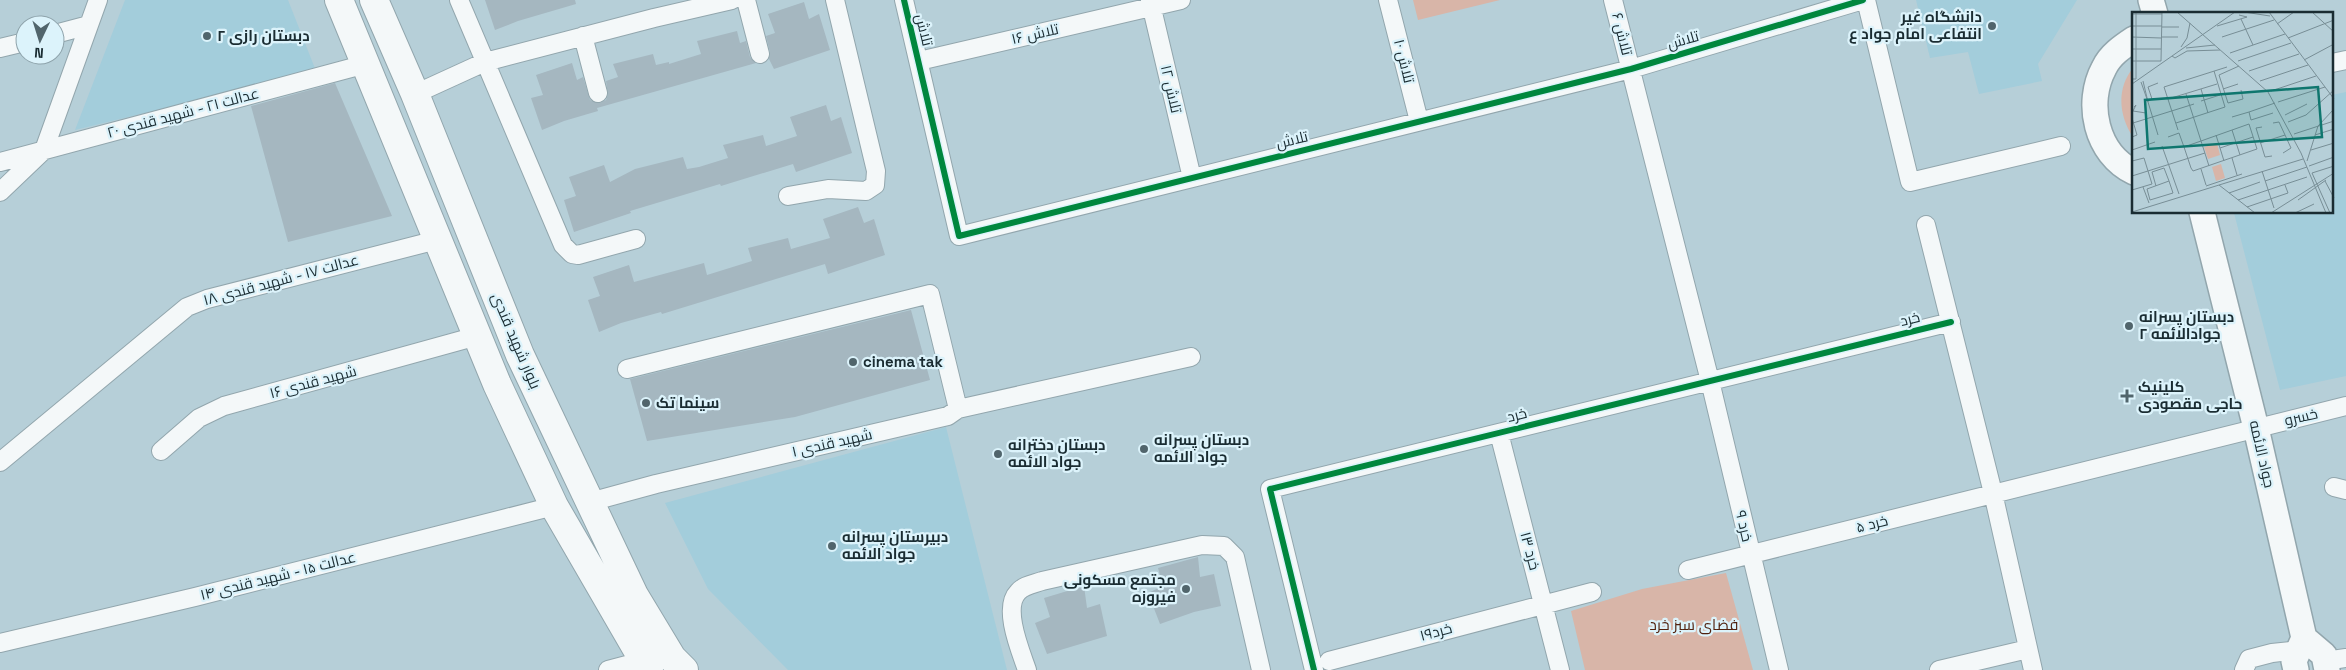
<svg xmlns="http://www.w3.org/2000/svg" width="2346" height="670" font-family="'Space Grotesk',Cairo,sans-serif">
  <rect width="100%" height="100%" fill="#b6cfd8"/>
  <path fill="#a3cddb" d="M125 0H288L316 71 75 130Z
    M1916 0H2077L2038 64 2042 81 1979 94 1968 52 1930 58Z
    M2346 92V376L2280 390 2234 213 2332 212V95Z
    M946 427 1007 670H788L708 589 665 503Z"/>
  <path fill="#d8b5a8" d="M1413 0H1500L1418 20Z
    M2133 68V137C2119 116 2116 89 2133 68Z
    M1726 573 1753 670H1585L1571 611 1642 589Z"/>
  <path fill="#a5b7c0" d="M485 0H575L576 4 518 21 495 30Z
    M804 2 809 19 819 14 830 50 774 69 769 59 770 52 766 36 775 33 768 14Z
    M737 31 740 43 746 41 750 57 756 63 597 108 598 111 564 121 542 130 531 98 543 95 536 75 572 63 577 80 583 77 590 100 600 103 606 100 608 95 606 81 618 77 613 64 653 54 656 65 669 62V64L701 54 697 41Z
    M335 83 392 216 288 242 251 106Z
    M826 105 831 121 841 117 852 153 796 172 793 164 721 186 720 184 630 211 631 213 574 232 564 200 576 196 569 177 604 165 610 182 635 169 683 157 687 169 699 167 728 158 723 145 763 135 766 146 797 136 790 117Z
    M858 207 864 223 874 219 885 255 828 274 825 264 662 314 661 312 621 323 599 332 588 300 600 296 593 277 629 265 634 282 704 263 707 275 752 261 748 248 788 238 791 249 830 238 823 219Z
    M911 310 930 380 795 417 647 441 630 379Z
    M1198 557 1200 577 1214 574 1221 606 1194 612 1160 624 1148 593 1163 586 1158 568Z
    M1084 586 1087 608 1100 604 1107 636 1047 654 1035 623 1050 617 1044 598Z"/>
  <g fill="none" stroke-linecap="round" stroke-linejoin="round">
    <defs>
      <path id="street" d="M459 0 563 245 572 254 578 255 636 239
        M746 0 760 54
        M904 0 959 236 1631 69 1863 0
        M1150 0 1192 178
        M1388 0 1419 121
        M1613 0 1710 381 1779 670
        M1866 0 1910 182 2061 146
        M55 34 89 25
        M583 36 598 93
        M0 48 25 42
        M919 61 1181 0
        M2332 63 2346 60
        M415 94 485 62 654 18 732 0
        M0 162 366 64
        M0 192 44 150 98 0
        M788 196 828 189 866 191 875 185 876 171 835 0
        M1926 225 1993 493 2033 670
        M958 409 1191 357
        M1499 433 1560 670
        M161 451 199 418 224 406 477 336
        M0 462 187 307 207 299 437 240
        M2334 487 2346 490
        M590 502 656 484 948 416 958 409 930 294 627 369
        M1688 570 2346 406
        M0 643 195 597 554 506
        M1329 661 1592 592
        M2325 661 2346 658
        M608 670 642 661
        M1027 670C1021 652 1002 608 1018 592 1024 585 1034 584 1042 581L1202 545 1224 546 1235 557 1261 670
        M1314 670 1270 489 1951 322
        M1939 670 2028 649
        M2244 670 2249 659 2272 653 2299 650"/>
      <path id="secondary" d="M2151 0 2155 14
        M2134 39C2122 47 2110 55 2104 68 2085 103 2096 154 2134 172
        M2202 212 2256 428 2304 638
        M2296 670 2294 661 2304 638 2324 655 2327 670"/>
      <path id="primary" d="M339 0 497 384 554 506 649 670
        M374 0 415 94 520 355 634 595 672 658 684 670"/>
    </defs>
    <use href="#street" stroke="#92a6ad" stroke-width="20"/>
    <use href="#secondary" stroke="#92a6ad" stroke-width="28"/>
    <use href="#primary" stroke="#92a6ad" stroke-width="30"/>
    <use href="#street" stroke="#f4f8f9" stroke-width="18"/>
    <use href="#secondary" stroke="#f4f8f9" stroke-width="25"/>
    <use href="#primary" stroke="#f4f8f9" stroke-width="28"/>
    <defs>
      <path id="cycleway" d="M904 0 959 236 1631 69 1863 0
        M1314 670 1270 489 1951 322"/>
    </defs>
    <use href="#cycleway" stroke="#dcf3fb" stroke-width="9"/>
    <use href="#cycleway" stroke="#00873e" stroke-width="6"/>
  </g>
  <g fill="#51656c" stroke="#dcf3fb" stroke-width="2">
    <circle cx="1992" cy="26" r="5"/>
    <circle cx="207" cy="36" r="5"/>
    <circle cx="2129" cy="326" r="5"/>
    <circle cx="853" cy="362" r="5"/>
    <path d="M2124.5 388.5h5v5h5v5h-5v5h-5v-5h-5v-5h5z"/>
    <circle cx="646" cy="403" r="5"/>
    <circle cx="1144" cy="449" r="5"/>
    <circle cx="998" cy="454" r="5"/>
    <circle cx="832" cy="546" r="5"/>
    <circle cx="1186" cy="589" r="5"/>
  </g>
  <g text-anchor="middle" stroke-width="4.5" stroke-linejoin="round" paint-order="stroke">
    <g font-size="15" font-weight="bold" fill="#1a2c32" stroke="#dcf3fb" text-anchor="start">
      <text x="1982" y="22" text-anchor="end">دانشگاه غیر<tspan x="1982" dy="17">انتفاعی امام جواد ع</tspan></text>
      <text x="217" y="41">دبستان رازی ۲</text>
      <text x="2139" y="322">دبستان پسرانه<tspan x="2139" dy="17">جوادالائمه ۲</tspan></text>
      <text x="863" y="367">cinema tak</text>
      <text x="2138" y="392">کلینیک<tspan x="2138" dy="17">حاجی مقصودی</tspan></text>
      <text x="656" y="408">سینما تک</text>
      <text x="1154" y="445">دبستان پسرانه<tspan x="1154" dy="17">جواد الائمه</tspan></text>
      <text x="1008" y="450">دبستان دخترانه<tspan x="1008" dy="17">جواد الائمه</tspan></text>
      <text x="842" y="542">دبیرستان پسرانه<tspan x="842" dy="17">جواد الائمه</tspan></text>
      <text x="1176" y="585" text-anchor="end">مجتمع مسکونی<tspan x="1176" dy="17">فیروزه</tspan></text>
    </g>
    <g font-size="15" fill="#1a2c32" stroke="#dcf3fb">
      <text transform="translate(924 30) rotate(76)" y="5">تلاش</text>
      <text transform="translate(1035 34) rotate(-13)" y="5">تلاش ۱۶</text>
      <text transform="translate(1622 34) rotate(76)" y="5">تلاش ۶</text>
      <text transform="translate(1683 40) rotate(-16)" y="5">تلاش</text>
      <text transform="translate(1404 61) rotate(76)" y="5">تلاش ۱۰</text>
      <text transform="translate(1171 89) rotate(77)" y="5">تلاش ۱۲</text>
      <text transform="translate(183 113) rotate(-15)" y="5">عدالت ۲۱ - شهید قندی ۲۰</text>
      <text transform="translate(1292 140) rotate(-14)" y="5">تلاش</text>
      <text transform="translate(281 280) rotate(-15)" y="5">عدالت ۱۷ - شهید قندی ۱۸</text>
      <text transform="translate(1910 319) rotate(-14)" y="5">خرد</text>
      <text transform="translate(516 341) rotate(67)" y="5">بلوار شهید قندی</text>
      <text transform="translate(313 382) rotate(-15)" y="5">شهید قندی ۱۶</text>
      <text transform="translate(1517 415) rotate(-14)" y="5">خرد</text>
      <text transform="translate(2301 417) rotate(-13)" y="5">خسرو</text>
      <text transform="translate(832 443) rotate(-13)" y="5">شهيد قندی ۱</text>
      <text transform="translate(2262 454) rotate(77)" y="5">جواد الائمه</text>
      <text transform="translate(1872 524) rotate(-14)" y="5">خرد ۵</text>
      <text transform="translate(1744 526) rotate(77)" y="5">خرد ۹</text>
      <text transform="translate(1530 551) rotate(75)" y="5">خرد ۱۳</text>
      <text transform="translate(278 576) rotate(-14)" y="5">عدالت ۱۵ - شهید قندی ۱۴</text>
      <text transform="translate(1436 632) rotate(-15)" y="5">خرد۱۹</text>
    </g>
    <g font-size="15" fill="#51210e" stroke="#dcf3fb">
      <text x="1694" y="630">فضای سبز خرد</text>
    </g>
  </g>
  <g transform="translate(2132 12)">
    <rect width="201" height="201" fill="#b6cfd8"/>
    <path d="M85 131 88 143 76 147 72 135ZM89 152 93 166 84 169 80 155Z" fill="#d8b5a8"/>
    <path fill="none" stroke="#788e96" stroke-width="1" d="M45 0 136 80 169 141 194 201M112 0 138 4M137 0 202 87M180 0 202 20M0 2H30M109 7 121 33M145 12 162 0M0 14H30M85 14 115 5 107 3M30 15H47M0 25 29 26M29 25H46M90 25 142 8M156 26 202 8M49 35 55 26 58 11M54 36 83 33M0 37H29M98 41 153 22M40 44 43 46 55 39 88 38M172 48 202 32M0 49H29L30 0M106 49 159 31M107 54 87 63 96 91 111 87 109 78M117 59 167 42M0 67H4V0M128 69 176 53M9 70 16 90 11 69M0 72 103 0M69 77 76 101M91 77 106 72M139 79 184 64M54 82 77 154M36 87 85 72M16 89 20 87 16 75 26 71M69 89 88 83M16 90 26 123M146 90 193 75M2 95 4 93 1 99 14 101M141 101 119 108 117 100 143 91M153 103 175 92M100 105 117 100M0 106 5 123 0 125M156 110 174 103 202 78M1 111 62 92M44 111 93 95 82 59M141 111 147 110 159 136 151 141M130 115 124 116 133 145 140 144M46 118 32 75 95 55M100 118 108 143M162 122 202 109M84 123 92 149M183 123 202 117M36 125 47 121 52 135 59 156 61 159 125 137 117 112 52 135M128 131 153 123M30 134 47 182M88 136 121 125M0 138 23 130M179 138 202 131M100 146 105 163M0 149 12 146 20 172 0 178M175 149 186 114 202 97M177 154 202 145M69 157 74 173M130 159 142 196M180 161 202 154M180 161 198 201M0 164 73 141M37 169 41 181 18 188 15 177ZM133 169 175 155M193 169 202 186M87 173 123 201M24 174 20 160 32 156 37 169M74 174 110 162M11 175 17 191M97 181 128 170M106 188 175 165M166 188 194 168M115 195 156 181 153 173M0 200 171 147M139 201 202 161M163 201 182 192"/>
    <path fill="#0f766e" fill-opacity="0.15" stroke="#0f766e" stroke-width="2.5" d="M186 75 190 125 16 137 13 88Z"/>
    <rect width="201" height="201" fill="none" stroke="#1a2c32" stroke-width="2.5"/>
  </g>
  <g transform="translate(40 40) rotate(184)"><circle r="24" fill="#dcf3fb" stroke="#8ea3ab"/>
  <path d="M0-4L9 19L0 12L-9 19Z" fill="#51656c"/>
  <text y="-8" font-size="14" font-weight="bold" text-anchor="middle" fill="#1a2c32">N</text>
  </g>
</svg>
